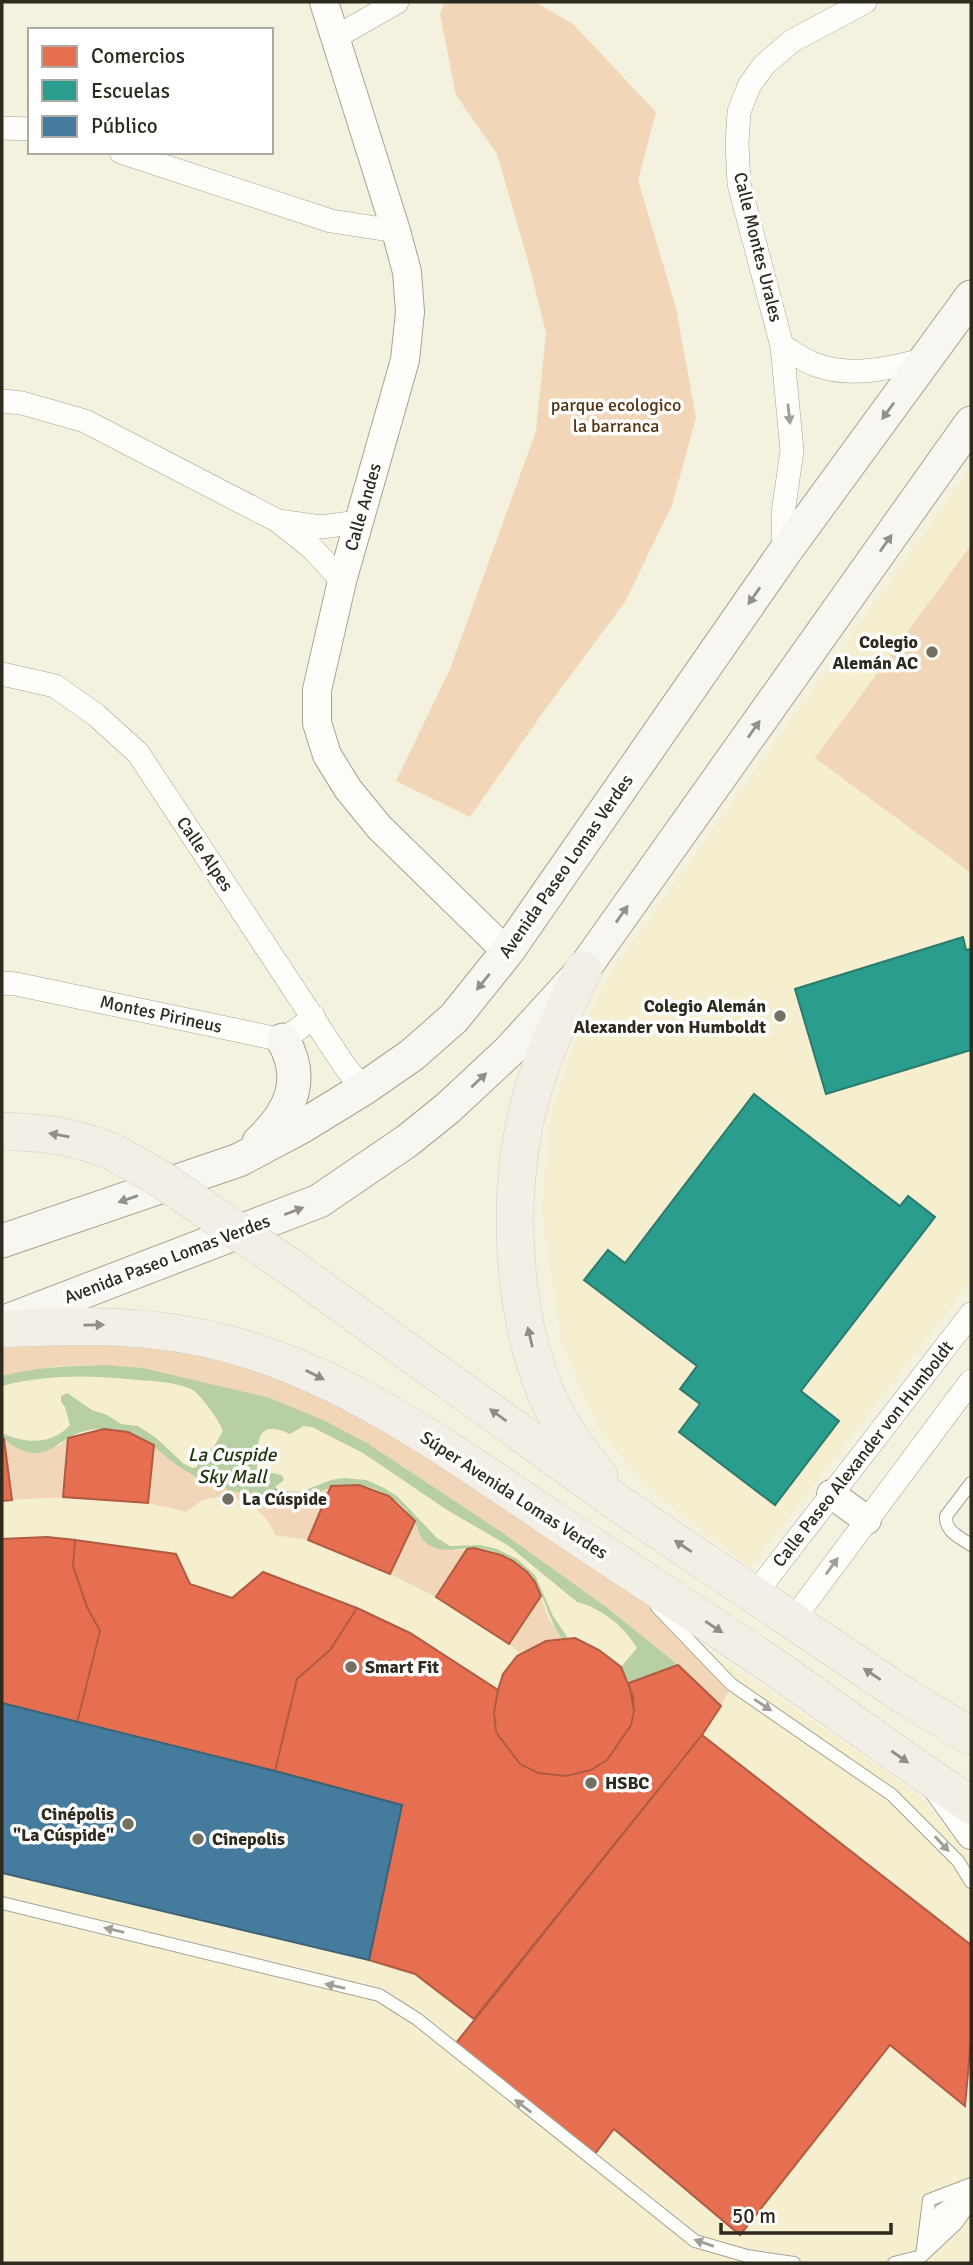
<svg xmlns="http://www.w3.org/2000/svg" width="973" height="2265" font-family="Signika,sans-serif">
  <rect width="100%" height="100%" fill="#f4f1de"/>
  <path fill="#f5efcf" d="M971 468V1280L750 1567 645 1485 598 1427 562 1342 542 1210 551 1116 571 1052 606 980Z
    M2 1338 231 1360 639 1595 728 1665 886 1771 922 1800 971 1858V2263H2Z"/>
  <path fill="#f1d7b8" d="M445 2H535L573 24 656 112 638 180 676 308 696 418 672 505 625 602 544 711 470 817 396 781 450 669 536 431 546 333 530 268 497 154 456 95 440 14Z
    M971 545V873L815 758Z
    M2 1338 138 1342 231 1360 362 1411 639 1595 730 1688 721 1706 678 1665 609 1609 500 1531 367 1443 270 1398 103 1365 55 1366 2 1376Z
    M68 1438 63 1497 12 1500 4 1439 13 1445 59 1446Z
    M154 1445C195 1483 233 1497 288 1493 304 1492 317 1492 331 1486L308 1540 275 1535C265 1507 234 1490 205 1500 198 1502 192 1508 186 1512L148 1503Z
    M415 1521C424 1549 440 1553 467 1549L436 1597 390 1574Z
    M541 1596 548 1618 562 1639 546 1641 521 1654 509 1644Z"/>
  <path fill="#b7cfa2" d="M103 1365 143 1368 270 1398 325 1421 367 1443 500 1531 609 1609 678 1665 629 1683 621 1667 637 1648C624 1626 601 1608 577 1602L509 1546 447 1510 363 1453 312 1427 304 1426 290 1434C257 1418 257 1441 257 1467L261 1471 282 1475 284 1480 275 1487 280 1491 300 1492 331 1480 344 1478 366 1480 384 1488 397 1496 437 1538 450 1546 480 1545 497 1549 517 1559 535 1575 553 1616 568 1638 562 1639C549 1621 546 1600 535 1582 524 1563 497 1550 476 1548 460 1547 445 1555 429 1545 417 1537 420 1529 413 1519 401 1501 378 1486 356 1485 332 1483 320 1494 299 1496 277 1498 251 1496 230 1490 211 1484 189 1475 173 1462 155 1448 143 1434 119 1430 103 1427 82 1429 68 1438 53 1447 43 1458 24 1451 16 1449 9 1442 2 1438V1433C25 1444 52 1445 70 1425L65 1407 61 1402V1396L67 1393 92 1410 107 1415 121 1424 138 1426 155 1437 184 1464 192 1468 197 1467 199 1457 213 1448 223 1431C221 1423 199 1392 191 1389 175 1382 154 1381 137 1380 90 1375 47 1374 2 1386V1376C36 1367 69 1366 103 1365Z"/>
  <path fill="#e76f51" stroke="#b05b42" stroke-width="2" d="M104 1429 128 1432 154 1445 148 1503 63 1497 68 1438Z
    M2 1438 4 1439 12 1500 2 1501Z
    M359 1485 389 1496 415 1521 390 1574 308 1540 331 1486Z
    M47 1537 75 1540 73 1566 87 1607 100 1631 77 1723 2 1703V1539Z
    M75 1540 176 1554 190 1584 232 1598 263 1572 357 1608 330 1650 297 1679 275 1771 77 1723 100 1631 87 1607 73 1566Z
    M474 1548 501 1555 513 1561 527 1572 535 1582 541 1596 509 1644 436 1597 467 1549Z
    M357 1608 410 1633 498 1690 494 1713 496 1732 520 1764 538 1773 566 1776 591 1770 607 1760 631 1725 634 1711 629 1683 678 1665 721 1706 702 1735 474 2019 415 1974 369 1960 402 1805 275 1771 297 1679 330 1650Z
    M575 1638 599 1650 621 1667 633 1696 634 1711 631 1725 607 1760 591 1770 566 1776 538 1773 520 1764 496 1732 494 1713 498 1690 503 1674 517 1656 546 1641Z
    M702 1735 971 1945V2039L965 2106 890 2045 740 2235 614 2129 594 2155 456 2043Z"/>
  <path fill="#2a9d8f" stroke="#2b7b6d" stroke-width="2" d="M963 937 966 950 971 949V1050L826 1094 795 989Z
    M754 1094 900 1206 908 1196 935 1217 801 1391 839 1421 775 1505 679 1432 700 1404 680 1389 697 1366 584 1280 608 1250 625 1263Z"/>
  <path fill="#457b9d" stroke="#3e6377" stroke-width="2" d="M2 1703 275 1771 402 1805 369 1960 2 1873Z"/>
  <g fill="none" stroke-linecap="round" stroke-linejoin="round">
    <defs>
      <path id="service" d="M971 1483 946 1516C945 1532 960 1537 971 1545
        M657 1607 731 1684 892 1795 958 1861 971 1882
        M2 1903 379 1995 417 2019 695 2241 747 2256 794 2263
        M936 2236 949 2218 965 2202
        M929 2240 940 2211 971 2190
        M922 2256 929 2200 971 2184
        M894 2263 922 2256 956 2224 971 2203"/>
      <path id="minor" d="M336 37 397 2
        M2 128 30 129
        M121 152 331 221 396 231
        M782 346C793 352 804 361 816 365 853 378 890 368 927 359
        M2 401 22 403 85 421 278 521 312 548 342 581
        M278 521 321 527 359 522
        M784 553 783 513 792 451 782 346 739 184 737 144 739 112 749 86 764 65 792 41 865 2
        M2 674 55 686 96 715 138 753 344 1065 363 1089
        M2 983 16 984 283 1040 314 1017
        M755 1594 971 1314
        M792 1621 971 1381"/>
      <path id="tertiary" d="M324 2 396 231 407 272 410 312 405 360 342 581 317 690V723L327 755 348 789 379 827 507 952
        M831 1494 867 1520
        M938 1789 971 1835"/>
      <path id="secondary" d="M259 1142C290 1113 306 1080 283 1040
        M2 1241 239 1160 301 1127 363 1089 412 1055 454 1018 507 952 784 553 971 297
        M2 1323 319 1201 407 1141 448 1108 509 1051 583 970 971 423"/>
      <path id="primary" d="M583 970C565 1008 546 1047 534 1087 504 1185 509 1319 554 1411 566 1434 583 1456 599 1477
        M2 1131C47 1133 71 1135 113 1152
        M289 1266 618 1503 909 1699 971 1736
        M2 1329C82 1325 150 1323 228 1344 346 1375 448 1450 549 1517 626 1569 704 1619 780 1671 844 1716 906 1762 971 1805"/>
    </defs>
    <use href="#service" stroke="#a6a395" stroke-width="14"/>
    <use href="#minor" stroke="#a6a395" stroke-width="24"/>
    <use href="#tertiary" stroke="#a6a395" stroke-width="30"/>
    <use href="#secondary" stroke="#a6a395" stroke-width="35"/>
    <use href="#primary" stroke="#d1d0c6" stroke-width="38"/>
    <use href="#service" stroke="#fdfdfa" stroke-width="12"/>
    <use href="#minor" stroke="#fdfdfa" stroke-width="23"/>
    <use href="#tertiary" stroke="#fdfdfa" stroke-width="28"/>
    <use href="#secondary" stroke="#f8f6f1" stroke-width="33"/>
    <use href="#primary" stroke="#f3efe6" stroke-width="37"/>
    <defs>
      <path id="primary-bridge" d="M113 1152 159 1178 289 1266"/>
    </defs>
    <use href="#primary-bridge" stroke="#d1d0c6" stroke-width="38" stroke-linecap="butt"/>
    <use href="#primary-bridge" stroke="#f3efe6" stroke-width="37"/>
  </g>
  <defs><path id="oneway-solid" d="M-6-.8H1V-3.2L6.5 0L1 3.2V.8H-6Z" transform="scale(1.75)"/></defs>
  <g fill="#939088">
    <use href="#oneway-solid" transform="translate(888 411) rotate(126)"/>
    <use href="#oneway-solid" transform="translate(886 543) rotate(-55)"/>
    <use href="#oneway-solid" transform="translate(754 596) rotate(125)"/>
    <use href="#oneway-solid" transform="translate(754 729) rotate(-55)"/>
    <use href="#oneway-solid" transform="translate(622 914) rotate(-55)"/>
    <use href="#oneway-solid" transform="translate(483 982) rotate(129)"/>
    <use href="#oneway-solid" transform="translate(479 1080) rotate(-43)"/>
    <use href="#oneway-solid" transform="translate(128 1199) rotate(161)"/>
    <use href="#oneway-solid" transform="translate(294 1211) rotate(-21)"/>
  </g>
  <g fill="#a09e97">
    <use href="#oneway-solid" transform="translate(789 414) rotate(84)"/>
    <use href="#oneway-solid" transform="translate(832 1566) rotate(-54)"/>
    <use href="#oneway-solid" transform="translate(763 1705) rotate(34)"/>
    <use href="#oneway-solid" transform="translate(942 1844) rotate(47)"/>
    <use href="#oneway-solid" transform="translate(114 1930) rotate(-167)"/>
    <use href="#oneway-solid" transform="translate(335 1986) rotate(-167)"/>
    <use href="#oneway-solid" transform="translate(523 2106) rotate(-142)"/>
    <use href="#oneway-solid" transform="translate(704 2243) rotate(-161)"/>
  </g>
  <g fill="#908d82">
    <use href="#oneway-solid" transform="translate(59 1135) rotate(-170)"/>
    <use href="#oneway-solid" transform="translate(94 1325) rotate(-1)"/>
    <use href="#oneway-solid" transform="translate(530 1337) rotate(-103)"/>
    <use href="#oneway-solid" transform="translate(315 1375) rotate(27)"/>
    <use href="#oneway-solid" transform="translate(498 1415) rotate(-144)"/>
    <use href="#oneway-solid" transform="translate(683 1546) rotate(-146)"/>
    <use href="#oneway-solid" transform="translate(714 1627) rotate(34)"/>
    <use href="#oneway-solid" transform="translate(872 1674) rotate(-146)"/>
    <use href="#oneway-solid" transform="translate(900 1757) rotate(35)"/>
  </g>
  <g fill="#737061" stroke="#fff" stroke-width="2.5">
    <circle cx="932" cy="652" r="7"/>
    <circle cx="780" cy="1016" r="7"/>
    <circle cx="228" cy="1499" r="7"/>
    <circle cx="351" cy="1667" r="7"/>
    <circle cx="591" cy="1783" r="7"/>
    <circle cx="128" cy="1824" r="7"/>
    <circle cx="198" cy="1839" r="7"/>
  </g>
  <g text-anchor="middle" stroke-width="7" stroke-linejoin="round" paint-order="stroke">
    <g font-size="18" fill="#2e2b1e" stroke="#fff">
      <text transform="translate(758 247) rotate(76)" y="6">Calle Montes Urales</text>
      <text transform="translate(363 507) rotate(-74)" y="6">Calle Andes</text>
      <text transform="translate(205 854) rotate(56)" y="6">Calle Alpes</text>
      <text transform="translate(566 866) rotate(-55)" y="6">Avenida Paseo Lomas Verdes</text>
      <text transform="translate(161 1014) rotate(12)" y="6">Montes Pirineus</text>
      <text transform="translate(167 1259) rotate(-21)" y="6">Avenida Paseo Lomas Verdes</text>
      <text transform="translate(863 1454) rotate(-52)" y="6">Calle Paseo Alexander von Humboldt</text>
      <text transform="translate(514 1495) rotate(33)" y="6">Súper Avenida Lomas Verdes</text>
    </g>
    <g font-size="18" fill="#55320f" stroke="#fff">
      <text x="616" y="411">parque ecologico<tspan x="616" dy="21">la barranca</tspan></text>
    </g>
    <g font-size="18" font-weight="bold" fill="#2e2b1e" stroke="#fff" text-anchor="start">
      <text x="918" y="648" text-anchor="end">Colegio<tspan x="918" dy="21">Alemán AC</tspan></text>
      <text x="766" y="1012" text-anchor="end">Colegio Alemán<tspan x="766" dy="21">Alexander von Humboldt</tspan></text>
      <text x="242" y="1505">La Cúspide</text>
      <text x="365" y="1673">Smart Fit</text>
      <text x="605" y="1789">HSBC</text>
      <text x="114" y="1820" text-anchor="end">Cinépolis<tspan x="114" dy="21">"La Cúspide"</tspan></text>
      <text x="212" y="1845">Cinepolis</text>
    </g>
    <g font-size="19" font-style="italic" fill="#20370f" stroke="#fff">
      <text x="232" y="1461">La Cuspide<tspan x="232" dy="22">Sky Mall</tspan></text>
    </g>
  </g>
  <rect width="973" height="2265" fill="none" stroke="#2e2b1e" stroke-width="7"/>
  <rect x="28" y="28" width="245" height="126" fill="#ffffff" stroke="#abaaa5" stroke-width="2"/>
  <rect x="42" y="46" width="35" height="21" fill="#e76f51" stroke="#abaaa5" stroke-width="2"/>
  <text x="91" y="63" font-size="21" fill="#2e2b1e">Comercios</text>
  <rect x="42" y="80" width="35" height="21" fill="#2a9d8f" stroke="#abaaa5" stroke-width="2"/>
  <text x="91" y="98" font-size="21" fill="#2e2b1e">Escuelas</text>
  <rect x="42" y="116" width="35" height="21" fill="#457b9d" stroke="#abaaa5" stroke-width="2"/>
  <text x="91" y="133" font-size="21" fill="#2e2b1e">Público</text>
  <path d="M721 2223v10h170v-10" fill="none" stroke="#2e2b1e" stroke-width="3.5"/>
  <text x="732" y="2223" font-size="21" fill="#2e2b1e" stroke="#ffffff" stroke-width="5" paint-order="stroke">50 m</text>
</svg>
